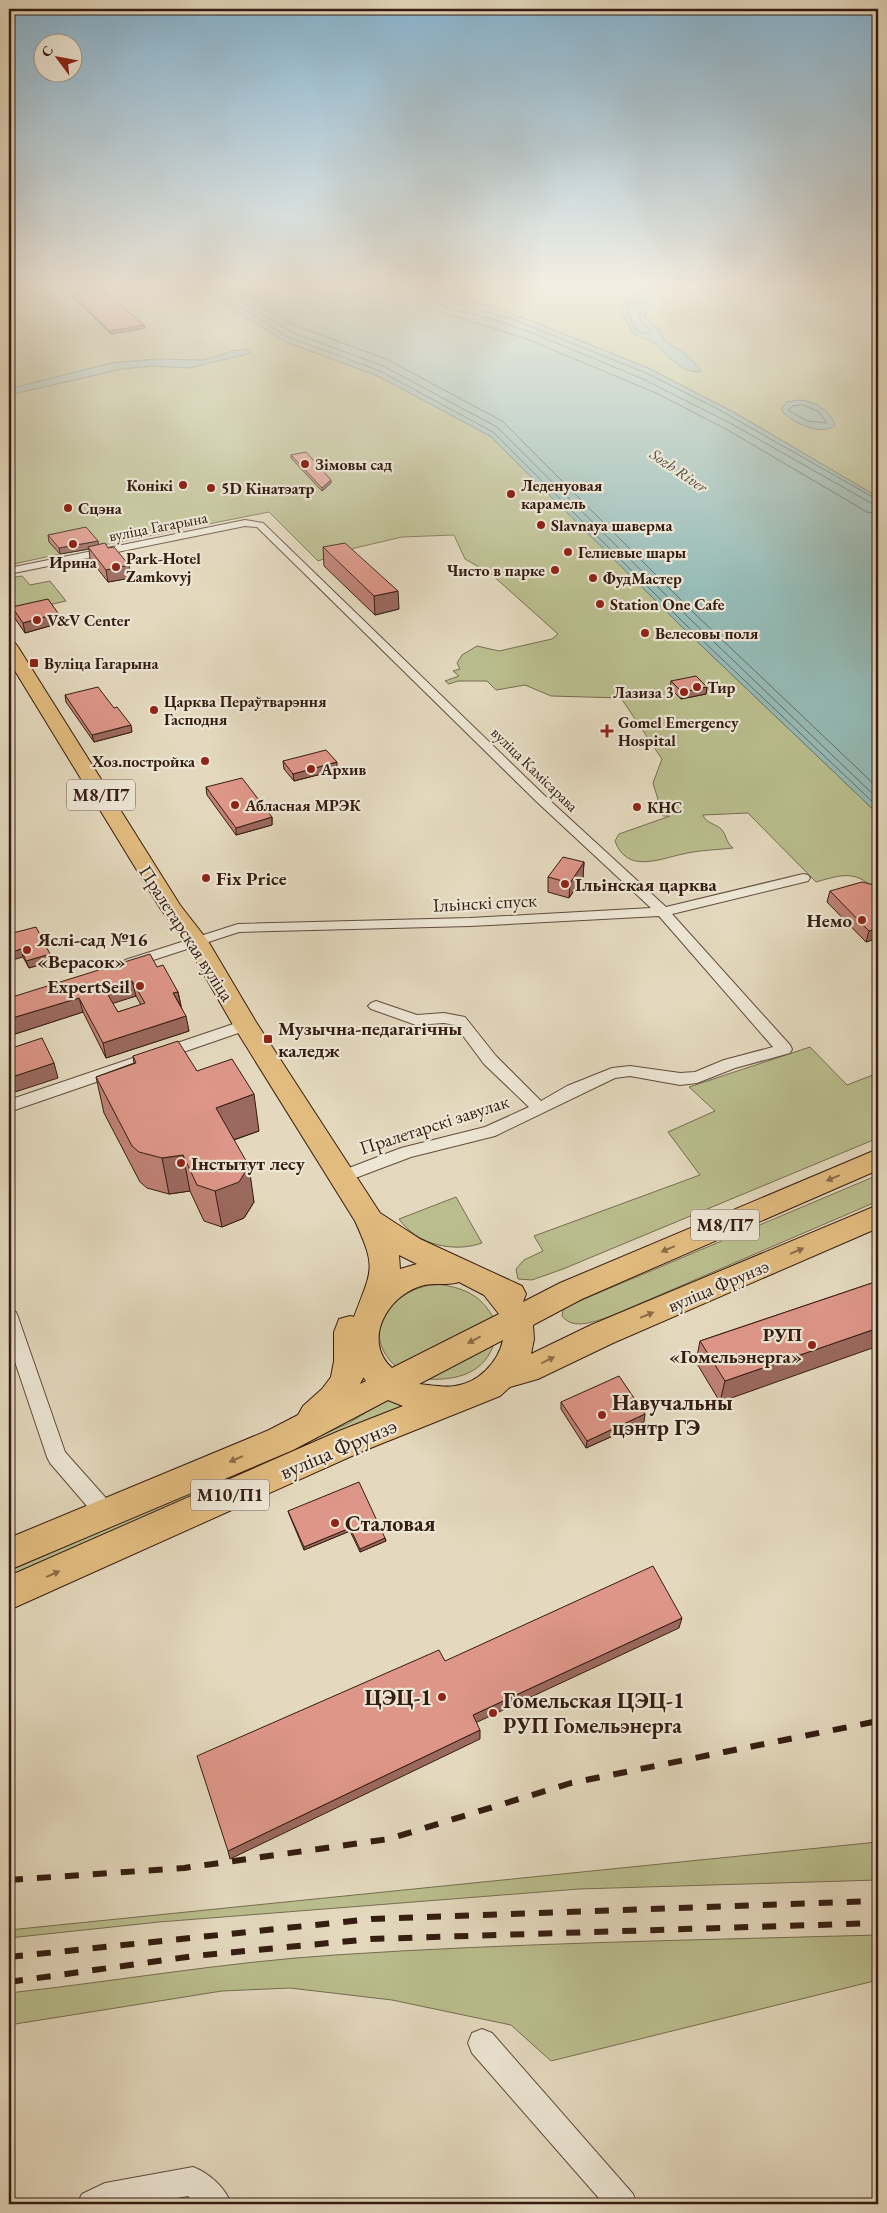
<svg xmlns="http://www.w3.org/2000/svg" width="887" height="2213" font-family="'EB Garamond',serif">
  <rect width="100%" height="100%" fill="#e4d9be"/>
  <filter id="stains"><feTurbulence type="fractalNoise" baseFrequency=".004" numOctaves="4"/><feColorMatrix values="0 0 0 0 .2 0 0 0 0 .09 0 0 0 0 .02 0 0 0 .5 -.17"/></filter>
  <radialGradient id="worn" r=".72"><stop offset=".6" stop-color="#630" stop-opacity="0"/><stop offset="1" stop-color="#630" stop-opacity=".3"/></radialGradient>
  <path fill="#babe8e" stroke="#786d50" d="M9 283H191L286 342 378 376 483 431 494 439 681 626 878 814V892C856 870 844 874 816 882L748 813 703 815C706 824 716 823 722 830 727 836 726 843 733 848 716 850 699 850 683 854 659 859 627 874 615 841L619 834 670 816H663L653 783 662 759 621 698 551 696 525 685 496 690 487 681H458L449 684 445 681 459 676 453 671 460 669 457 663 462 655 477 646 499 651 552 639 558 634 491 574 465 559 454 535 402 537 355 548 318 561 269 512 98 546 50 542 60 554 9 565Z
    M418 283H878V497L735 413 648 368 534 322 492 307 455 299Z
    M22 576 30 585 50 581 66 601 9 614V578Z
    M810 1047 847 1085 878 1073V1138L563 1269 532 1280 518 1279 516 1269 524 1260 543 1251 534 1236 700 1175 668 1132 715 1111 689 1087Z
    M878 1175V1201L611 1316C596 1321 573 1331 562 1316L563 1310 570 1305Z
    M456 1197 482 1243C454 1253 417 1245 399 1219Z
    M435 1284C462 1287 481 1294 494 1319L400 1370C356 1335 389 1291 435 1284Z
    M495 1340C486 1374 456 1381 424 1379Z
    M393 1396 415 1404 9 1579V1571L347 1424Z
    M878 1842V1880L579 1889 159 1922 9 1938V1930Z
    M878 1935V1980L551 2061 511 2025 392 2000 290 1988 222 1991 9 2025V1993C118 1981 226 1962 335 1955 516 1943 697 1940 878 1935Z"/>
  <path fill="#95bab5" stroke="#6f7b73" d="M191 283H418L455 299 492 307 534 322 648 368 735 413 878 497V814L681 626 490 436 378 376 286 342Z
    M642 293 650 294 654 298 652 307 644 314 646 319 658 329 665 341 685 354 700 369V372L686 370 667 356 657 344 632 333C631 325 625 322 623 315 618 302 632 294 642 293Z
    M246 349 251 353 189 368 152 366 122 369 9 395V389L111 363 156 359 204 360 233 351Z
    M799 400C814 401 830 410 835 425 821 437 793 423 782 411V408L787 402Z"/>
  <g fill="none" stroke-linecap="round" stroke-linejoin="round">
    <path stroke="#656b63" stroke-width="1" d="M201 283 288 337 380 371 493 432 684 623 878 807
      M212 283 291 332 383 366 497 427 689 618 878 799
      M226 283 294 325 386 359 502 421 694 613 878 788
      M404 283 408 297 422 306 527 339 656 393 726 429 867 512 878 514
      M411 283 416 294 451 309 489 318 530 332 643 379 730 423 878 507
      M417 283 420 290 454 303 512 319 646 373 716 408 878 500
      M640 298 648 300 639 316 642 323 651 331 650 334 637 331 627 313 630 304Z
      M803 405 818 411 827 423 807 421 788 410 793 406Z"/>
    <defs>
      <path id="minor" d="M245 520 263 523 545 796 666 907 803 874 808 875 810 878 808 881 672 914 790 1045 792 1049 790 1053 735 1068 697 1083 680 1085 630 1076 615 1078 495 1136 411 1157 342 1183 336 1181 333 1177 336 1173 401 1148 485 1127 529 1107 484 1064 455 1025 444 1023 416 1025 371 1009 368 1006 371 1003 376 1001 417 1015 444 1013 465 1017 496 1056 541 1101 567 1086 612 1068 630 1066 680 1073 695 1072 724 1060 773 1047 659 916 470 926 239 932 135 966H125L123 963 125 960 238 924 470 918 651 908 537 802 257 527 245 526 9 574V568Z
        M245 1020 250 1021 253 1025 250 1029 9 1112V1100Z
        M9 1309 16 1312 18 1317 65 1452 113 1506 116 1513 113 1520 106 1523 99 1520 50 1463 47 1457 9 1344Z
        M482 2029 492 2033 633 2194 637 2204H604L472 2053 468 2043 472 2033Z
        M193 2167C209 2173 226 2188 231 2204H196L188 2196 145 2204H77L82 2194 105 2183Z"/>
      <path id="primary" d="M9 642 15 643 18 647 180 905 208 941 256 1022 380 1213 420 1239 522 1286 526 1294 523 1302 560 1283 878 1149V1170L582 1299 533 1325 534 1339 531 1354 591 1325 878 1205V1228L613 1343 538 1379 510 1387 500 1396 363 1451 9 1610V1576L339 1431 403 1406 388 1400 293 1450 9 1570V1538L269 1430 298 1415 303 1406 322 1389 331 1377 334 1361V1332L339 1319 350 1316 354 1317C372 1269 377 1269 355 1221L233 1025 186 943 160 908 9 661ZM399 1255 417 1264 400 1269ZM459 1282 484 1295 499 1314 392 1368C362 1341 387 1296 421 1286 433 1282 447 1286 459 1282ZM503 1340C498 1363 478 1383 455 1386 444 1388 430 1385 419 1384ZM363 1377 366 1381 360 1384 363 1378Z"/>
    </defs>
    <use href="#minor" stroke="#614b3c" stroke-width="2"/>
    <use href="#primary" stroke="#351c11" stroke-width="2"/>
    <use href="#minor" fill="#ede6d5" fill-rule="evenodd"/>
    <use href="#primary" fill="#e2bc7f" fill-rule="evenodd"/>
    <path stroke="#351c11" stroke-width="6" stroke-dasharray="14 14" stroke-linecap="butt" d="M9 1880 184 1868 389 1839 571 1783 878 1721
      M9 1957 372 1919 878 1901
      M9 1982 194 1956 371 1939 878 1923"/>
  </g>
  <path fill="#bf8175" stroke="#351c11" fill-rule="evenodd" d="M72 295 144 325 145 328 111 334 73 297Z
    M291 455 331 483 322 491 291 458Z
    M48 535 99 545 131 578 108 582 90 559 89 549 60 554 49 542Z
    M323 547 399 609 375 615 324 566Z
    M12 607 60 623 25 633 14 617Z
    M671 681 707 687 706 694 681 699 670 688Z
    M65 695 114 708 132 732 94 742 66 702Z
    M283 761 337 770 294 781 284 769Z
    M206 787 272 817V825L236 835 207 795Z
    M584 862 583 877 569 898 548 892V877Z
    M830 891 878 938 866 942 827 902Z
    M9 934 52 961 29 968 23 957Z
    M157 967 178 992 181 1006 189 1031 106 1058 83 1012 12 1035 13 1037 9 1038V998ZM136 996 141 1005 118 1012 112 1003Z
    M133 1056 197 1071 259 1131 234 1140 254 1202 244 1218 222 1227 204 1221 190 1191 169 1194 147 1188 140 1182 104 1113 96 1077 134 1063Z
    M878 1281 720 1402 696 1362 700 1341Z
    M561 1402 644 1422 586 1448 561 1409Z
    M288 1511 385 1538 386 1541 360 1552 350 1531 304 1550 289 1514Z"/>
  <path fill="#9b695f" stroke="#351c11" d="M144 325 145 328 111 334 110 331Z
    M331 480V483L322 491V488Z
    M98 541 99 548 88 547 89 549 60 554 59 548Z
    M129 565 131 578 108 582 106 570Z
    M398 591 399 609 375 615 374 596Z
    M58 613 60 623 25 633 23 623Z
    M707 687 706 694 681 699 682 692Z
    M131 725 132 732 94 742 92 735Z
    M337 762V770L294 781 293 774Z
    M272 817V825L236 835V828Z
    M584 862 583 877 569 898 570 883Z
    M878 928V938L866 942 869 931Z
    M21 949 23 957 9 961V953Z
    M50 954 52 961 29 968 26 961Z
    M132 981 136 996 108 1005 105 990Z
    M178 992 181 1006 173 993Z
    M79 998 83 1012 12 1035 13 1037 9 1038V1019Z
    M186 1016 189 1031 106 1058 103 1043Z
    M54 1063 58 1078 9 1094V1078Z
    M254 1094 259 1131 221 1144 216 1108Z
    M183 1155 190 1191 169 1194 162 1158Z
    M249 1166 254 1202 244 1218 222 1227 215 1191Z
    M878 1328V1346L720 1402 725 1381Z
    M645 1414 644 1422 586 1448 587 1441Z
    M350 1528V1531L304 1550V1547Z
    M385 1538 386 1541 360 1552V1549Z
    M682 1618 679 1628 473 1724V1715Z
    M480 1730V1739L230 1859 228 1851Z"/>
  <path fill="#de9688" stroke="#351c11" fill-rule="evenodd" d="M103 291 144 325 110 331 72 295Z
    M306 452 331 480 322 488 291 455Z
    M86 527 98 541 59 548 48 535Z
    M105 543 108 548 114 547 129 565 106 570 88 547Z
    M345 543 398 591 374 596 323 547Z
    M48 599 58 613 23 623 12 607Z
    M696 676 707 687 682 692 671 681Z
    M98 687 114 708 117 707 131 725 92 735 65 695Z
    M326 750 337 762 293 774 283 761Z
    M242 778 272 817 236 828 206 787Z
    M563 857 584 862 570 883 548 877Z
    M862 882 878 886V928L869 931 830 891Z
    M36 927 50 954 26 961 21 949 9 953V934Z
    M150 954 157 967 163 965 178 992 173 993 186 1016 103 1043 79 998 9 1019V998ZM132 981 145 1003 118 1012 105 990Z
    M42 1038 54 1063 9 1078V1049Z
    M178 1041 197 1071 232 1059 254 1094 216 1108 249 1166 239 1182 215 1191 197 1185 183 1155 162 1158 139 1152 132 1146 96 1077 136 1063 133 1056Z
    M878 1281V1328L725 1381 700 1341Z
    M619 1376 645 1414 587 1441 561 1402Z
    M359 1482 385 1538 360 1549 350 1528 304 1547 288 1511Z
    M653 1566 682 1618 473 1715 480 1730 228 1851 197 1756 439 1650 445 1661Z"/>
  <defs><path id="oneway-solid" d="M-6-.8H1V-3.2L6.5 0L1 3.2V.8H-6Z" transform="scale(1.25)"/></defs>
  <g fill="#8c6c48">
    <use href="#oneway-solid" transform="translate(833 1178) rotate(157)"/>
    <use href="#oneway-solid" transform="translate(668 1249) rotate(157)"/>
    <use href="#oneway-solid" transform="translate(797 1251) rotate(-23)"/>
    <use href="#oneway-solid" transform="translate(647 1315) rotate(-23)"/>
    <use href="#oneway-solid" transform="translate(474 1340) rotate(152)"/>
    <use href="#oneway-solid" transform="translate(548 1360) rotate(-26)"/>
    <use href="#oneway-solid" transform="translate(236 1459) rotate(157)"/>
    <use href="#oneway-solid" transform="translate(53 1574) rotate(-24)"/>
  </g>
  <linearGradient id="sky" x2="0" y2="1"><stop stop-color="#87b6d4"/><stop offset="0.48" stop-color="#f3eee2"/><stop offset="1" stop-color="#f3eee2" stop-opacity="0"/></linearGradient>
  <rect width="887" height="593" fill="url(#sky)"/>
  <g fill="#8f2418" stroke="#ede6d5" stroke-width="2">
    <circle cx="305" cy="464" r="5"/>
    <circle cx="183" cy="485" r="5"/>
    <circle cx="211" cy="488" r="5"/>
    <circle cx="511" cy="494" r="5"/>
    <circle cx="68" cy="508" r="5"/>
    <circle cx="541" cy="525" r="5"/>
    <circle cx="73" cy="544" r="5"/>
    <circle cx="568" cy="552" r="5"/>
    <circle cx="116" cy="567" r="5"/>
    <circle cx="555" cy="570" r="5"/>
    <circle cx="593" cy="578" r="5"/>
    <circle cx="600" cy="604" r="5"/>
    <circle cx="37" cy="620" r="5"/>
    <circle cx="645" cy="633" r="5"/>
    <rect x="29" y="658" width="10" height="10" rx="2.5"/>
    <circle cx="697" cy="687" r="5"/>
    <circle cx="684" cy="692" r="5"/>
    <circle cx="154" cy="710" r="5"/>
    <path d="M604.5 723.5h5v5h5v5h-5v5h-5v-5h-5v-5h5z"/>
    <circle cx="205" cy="761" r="5"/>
    <circle cx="311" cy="769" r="5"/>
    <circle cx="235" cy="805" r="5"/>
    <circle cx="637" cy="807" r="5"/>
    <circle cx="206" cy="878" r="5"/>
    <circle cx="565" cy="884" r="5"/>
    <circle cx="862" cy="920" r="5"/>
    <circle cx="27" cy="950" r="5"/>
    <circle cx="140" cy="986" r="5"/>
    <rect x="263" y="1034" width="10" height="10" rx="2.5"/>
    <circle cx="181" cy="1163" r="5"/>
    <circle cx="812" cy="1345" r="5"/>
    <circle cx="602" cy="1415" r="5"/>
    <circle cx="335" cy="1523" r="5"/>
    <circle cx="442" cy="1697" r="5"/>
    <circle cx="493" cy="1713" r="5"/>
  </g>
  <g text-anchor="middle" stroke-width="4.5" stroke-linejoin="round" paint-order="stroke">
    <g font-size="16" font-weight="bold" fill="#351c11" stroke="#ede6d5" text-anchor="start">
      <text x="315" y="470">Зімовы сад</text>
      <text x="173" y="491" text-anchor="end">Конікі</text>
      <text x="521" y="491">Леденуовая<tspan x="521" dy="18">карамель</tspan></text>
      <text x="221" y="494">5D Кінатэатр</text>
      <text x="78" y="514">Сцэна</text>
      <text x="551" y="531">Slavnaya шаверма</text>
      <text x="578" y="558">Гелиевые шары</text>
      <text x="126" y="564">Park-Hotel<tspan x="126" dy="18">Zamkovyj</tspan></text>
      <text x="73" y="568" text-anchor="middle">Ирина</text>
      <text x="545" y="576" text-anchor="end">Чисто в парке</text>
      <text x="603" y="584">ФудМастер</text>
      <text x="610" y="610">Station One Cafe</text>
      <text x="47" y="626">V&amp;V Center</text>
      <text x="655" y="639">Велесовы поля</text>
      <text x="44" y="669">Вуліца Гагарына</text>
      <text x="707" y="693">Тир</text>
      <text x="674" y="698" text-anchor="end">Лазиза 3</text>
      <text x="164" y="707">Царква Пераўтварэння<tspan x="164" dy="18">Гасподня</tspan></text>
      <text x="618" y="728">Gomel Emergency<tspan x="618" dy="18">Hospital</tspan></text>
      <text x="195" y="767" text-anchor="end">Хоз.постройка</text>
      <text x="321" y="775">Архив</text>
      <text x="245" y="811">Абласная МРЭК</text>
      <text x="647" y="813">КНС</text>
    </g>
    <g font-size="16" font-style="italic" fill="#524b42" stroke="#ede6d5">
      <text transform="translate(679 470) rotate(34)" y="6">Sozh River</text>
    </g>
    <g font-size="16" fill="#351c11" stroke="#ede6d5">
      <text transform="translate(158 526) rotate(-11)" y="6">вуліца Гагарына</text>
      <text transform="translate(535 769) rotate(44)" y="6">вуліца Камісарава</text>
    </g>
    <g fill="#ede6d5" stroke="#6c594c" stroke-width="1">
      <rect x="67" y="779.5" width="68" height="31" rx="4"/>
      <rect x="691" y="1209.5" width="68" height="31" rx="4"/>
      <rect x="191" y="1479.5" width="78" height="31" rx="4"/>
    </g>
    <g font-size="18" font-weight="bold" fill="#351c11">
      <text x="101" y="801">М8/П7</text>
      <text x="725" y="1231">М8/П7</text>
      <text x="230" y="1501">М10/П1</text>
    </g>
    <g font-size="19" font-weight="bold" fill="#351c11" stroke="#ede6d5" text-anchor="start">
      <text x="216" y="885">Fix Price</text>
      <text x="575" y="891">Ільінская царква</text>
      <text x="852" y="927" text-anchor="end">Немо</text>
      <text x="37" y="946">Яслі-сад №16<tspan x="37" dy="22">«Верасок»</tspan></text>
      <text x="130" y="993" text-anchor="end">ExpertSeil</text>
      <text x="278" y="1035">Музычна-педагагічны<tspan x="278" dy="22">каледж</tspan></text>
      <text x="191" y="1170">Інстытут лесу</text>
      <text x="802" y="1341" text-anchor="end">РУП<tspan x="802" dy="22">«Гомельэнерга»</tspan></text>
    </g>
    <g font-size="19" fill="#351c11" stroke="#ede6d5">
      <text transform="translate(485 902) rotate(-3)" y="7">Ільінскі спуск</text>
      <text transform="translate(187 933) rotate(57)" y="7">Пралетарская вуліца</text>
      <text transform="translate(434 1124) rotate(-18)" y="7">Пралетарскі завулак</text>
      <text transform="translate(718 1285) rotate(-23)" y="7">вуліца Фрунзэ</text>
    </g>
    <g font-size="22" font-weight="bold" fill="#351c11" stroke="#ede6d5" text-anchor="start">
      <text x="612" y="1410">Навучальны<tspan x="612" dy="25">цэнтр ГЭ</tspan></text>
      <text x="345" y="1531">Сталовая</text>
      <text x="432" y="1705" text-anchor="end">ЦЭЦ-1</text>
      <text x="503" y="1708">Гомельская ЦЭЦ-1<tspan x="503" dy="25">РУП Гомельэнерга</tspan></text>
    </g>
    <g font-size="22" fill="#351c11" stroke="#ede6d5">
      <text transform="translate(338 1448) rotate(-23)" y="8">вуліца Фрунзэ</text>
    </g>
  </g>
  <rect width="887" height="2213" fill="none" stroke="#e4d9be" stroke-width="30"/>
  <rect x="10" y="10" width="867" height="2193" fill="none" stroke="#351c11" stroke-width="2.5"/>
  <rect x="15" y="15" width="857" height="2183" fill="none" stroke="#351c11"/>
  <g transform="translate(58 58) rotate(302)"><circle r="24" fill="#ede6d5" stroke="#a39587"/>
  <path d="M0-4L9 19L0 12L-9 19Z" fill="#8f2418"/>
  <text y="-8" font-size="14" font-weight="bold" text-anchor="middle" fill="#351c11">С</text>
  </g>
  <rect width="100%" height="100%" filter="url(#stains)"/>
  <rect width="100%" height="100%" fill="url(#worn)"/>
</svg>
